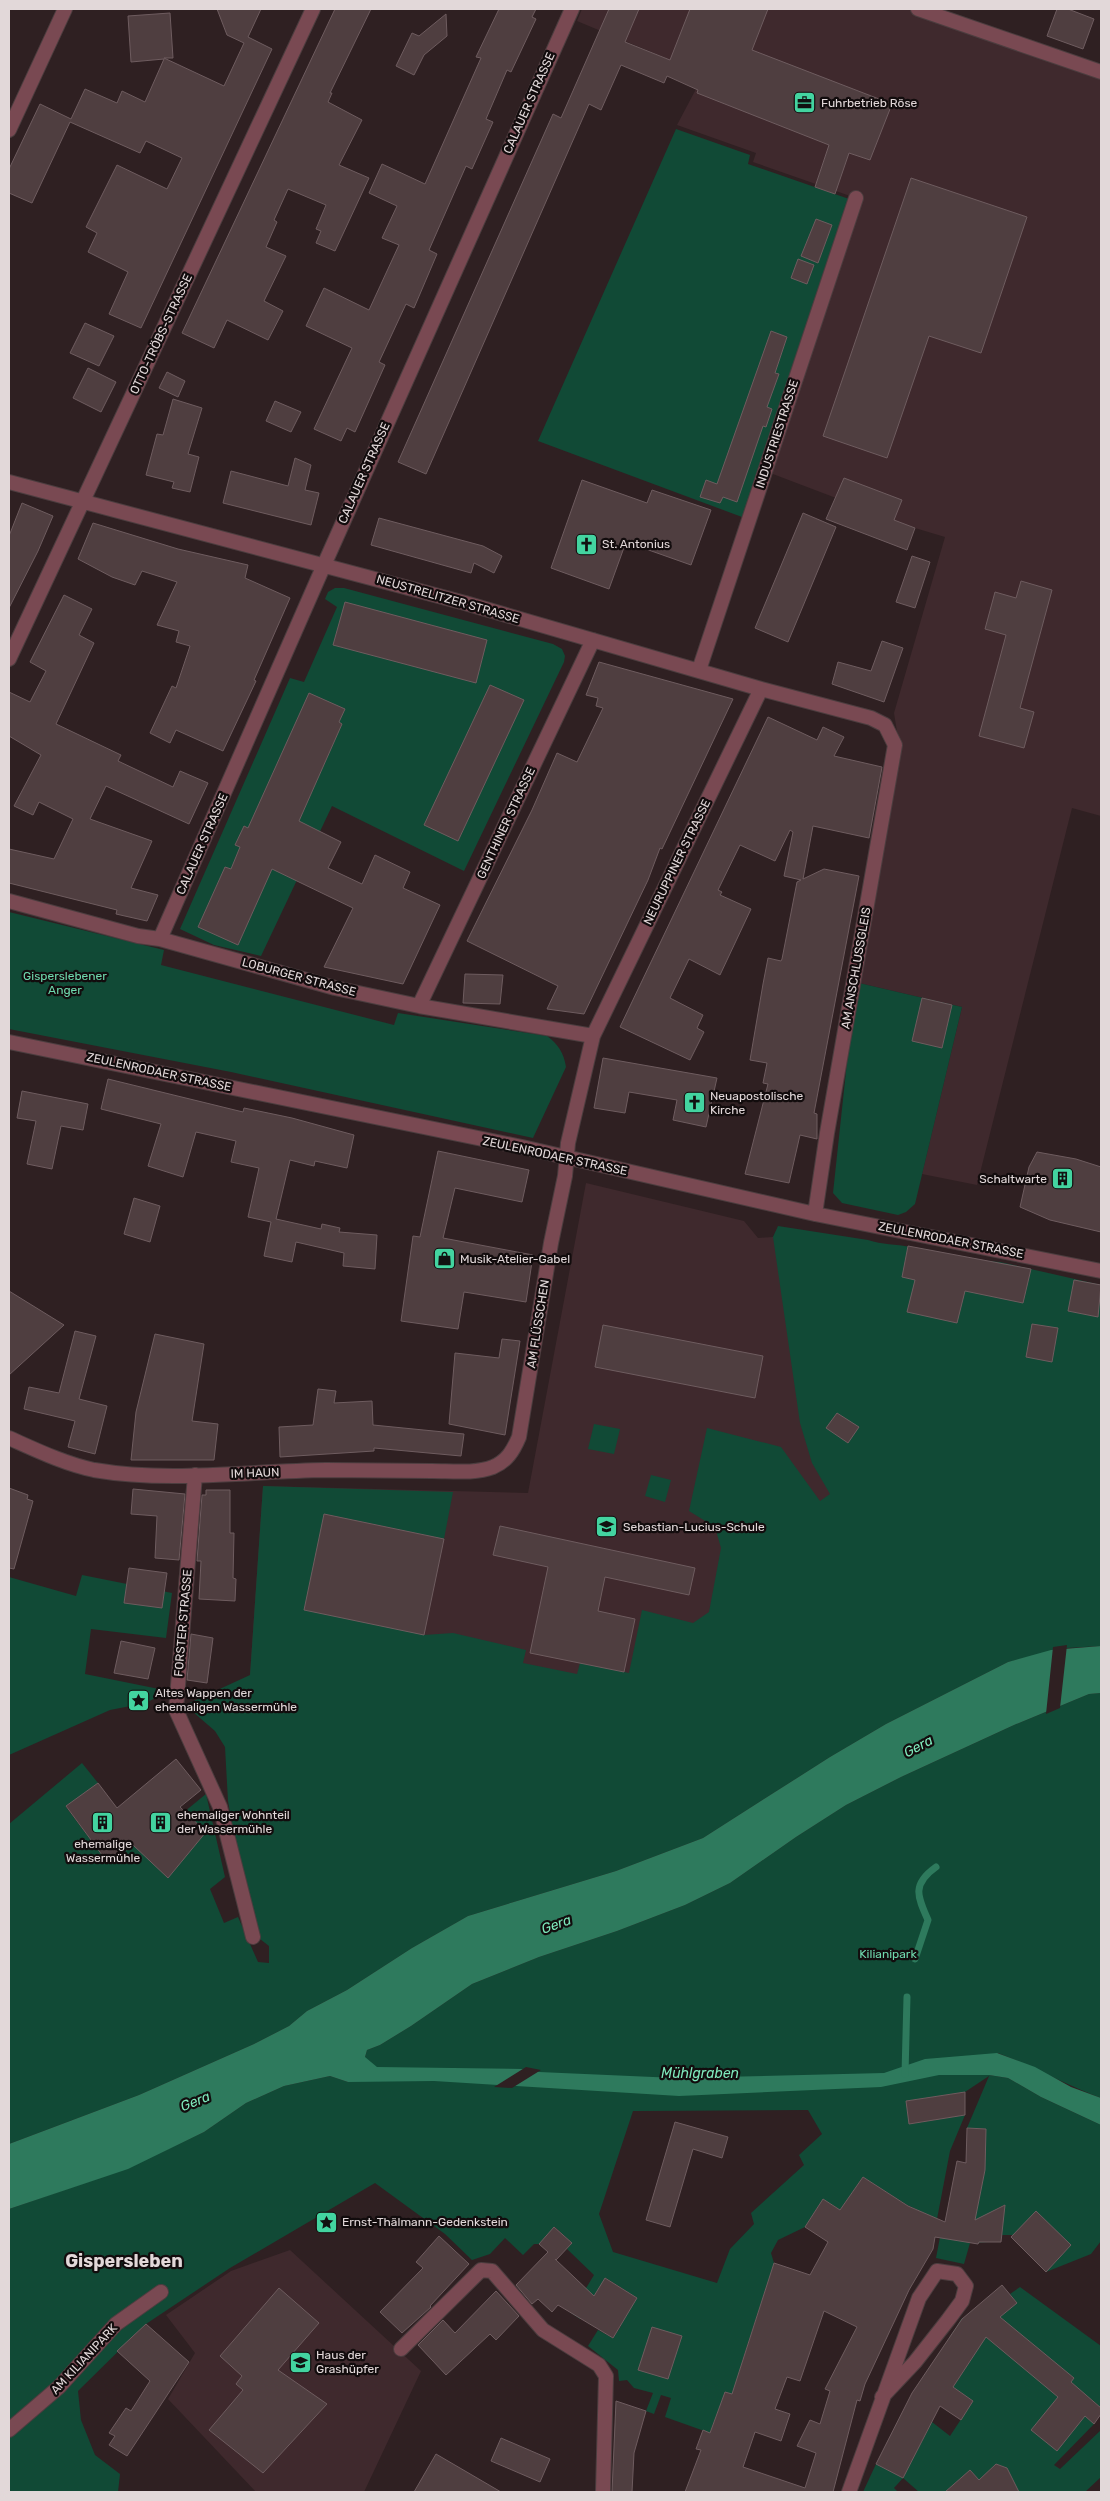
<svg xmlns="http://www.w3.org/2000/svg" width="1110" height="2501" font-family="Rubik,sans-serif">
  <rect width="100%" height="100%" fill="#2f2022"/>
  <path fill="#3f292d" d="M582 9H918L1101 72V816L1072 808 977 1185 922 1174 962 1007 859 983 900 750 894 713 945 537 915 528 765 471 856 198 753 162 756 153 677 125 704 74 577 21Z
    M586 1183 744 1221 758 1238 773 1237 779 1230 921 1483 582 1759 250 1675 263 1486 528 1493Z
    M290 2250 421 2371 364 2492H256L168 2399 195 2353 166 2315 231 2271Z"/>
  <path fill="#114a36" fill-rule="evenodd" d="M676 129 750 155 748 164 852 200 742 517 538 441Z
    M335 588H344L553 644 562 649 565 656 564 662 464 871 332 806 261 956 214 945 180 929 290 678 304 682 337 607 325 599 328 592Z
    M9 912 164 950 161 965 394 1025 398 1013 547 1036C558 1044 564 1053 566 1067L533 1138 231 1072 9 1029Z
    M859 983 962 1007 915 1204 906 1212 898 1215 842 1203 833 1193 850 1034Z
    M778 1226 868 1240C882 1245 896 1244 910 1247 940 1252 970 1261 1000 1262L1101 1285V1646L1067 1648 1008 1662 886 1724 830 1757 703 1838 616 1871 468 1916 412 1948 347 1990 307 2011 289 2026 254 2044 139 2095 9 2144V1824L82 1763 98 1783 66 1807 108 1863 140 1839 168 1877 206 1832 184 1812 206 1794 225 1877 210 1889 224 1923 238 1917 258 1962 269 1963V1946L260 1939 239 1863 228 1801 225 1747 215 1731 185 1705 250 1675 263 1486 453 1492 444 1539 325 1514 424 1635 453 1633 526 1650 523 1663 577 1674 580 1663 629 1673 642 1610 693 1623 709 1612 721 1548 715 1527 689 1511 707 1428 781 1447 820 1501 830 1494 812 1463 800 1423 773 1237Z
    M594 1424 620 1429 614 1454 588 1449Z
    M651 1475 671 1480 665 1502 645 1496Z
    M82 1575 172 1593 166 1638 91 1629 85 1674 159 1689 157 1697 146 1703 110 1710 9 1755V1577L76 1596Z
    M1101 1693V2098C1066 2085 1033 2066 998 2053L989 2075 1008 2078 1041 2097 1101 2125V2241L1091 2254 1046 2272 1071 2245 1036 2212 1013 2235H1002L1004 2205 991 2212 989 2242 970 2243 964 2264 936 2258 940 2237 983 2179 986 2129 967 2128 989 2076 965 2092 906 2101 910 2124 965 2115 950 2151 937 2219 907 2205 863 2177 840 2210 823 2199 805 2227 778 2240 771 2253 774 2263 742 2362 757 2367 748 2399 725 2392 710 2433 665 2417 671 2398 661 2395 654 2414 646 2411 653 2393 634 2388 627 2380 619 2381 618 2370 588 2346 598 2330 613 2338 621 2326 614 2322 629 2310 637 2298 606 2278 580 2319 571 2313 594 2275 567 2249 572 2243 555 2227 539 2244H534L523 2255 505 2238 490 2254 472 2260 445 2234 375 2183 230 2268 146 2324 78 2391 81 2420 95 2455 120 2474 118 2492H9V2209L128 2168 204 2132 246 2103 284 2086 330 2076 348 2082 365 2057 367 2050 380 2045 411 2026 472 1984 539 1957 617 1931 685 1905 730 1883 796 1837 846 1805 901 1777 1014 1725 1089 1694ZM808 2110 822 2134 799 2155 804 2165 751 2213 754 2224 730 2249 717 2283 613 2252 599 2214 633 2111Z
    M1020 2287 1101 2346V2408L1091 2399 1080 2412 1094 2424 1054 2465 1060 2469 1101 2430V2477L1085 2492H1010L1016 2486 1007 2468 996 2464 979 2480 970 2470 945 2492H919L903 2478 894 2488 898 2492H863L876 2464 903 2478 932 2422 950 2436 973 2401 953 2387 973 2357 948 2340 962 2318 982 2332 1017 2303 1010 2294Z"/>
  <path fill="#2e7a5d" d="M1101 1646V1693L1089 1694 1014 1725 901 1777 846 1805 796 1837 730 1883 685 1905 617 1931 539 1957 472 1984 411 2026 380 2045 367 2050 365 2057 377 2067 523 2069 539 2072 676 2078 884 2073 925 2059 997 2053 1035 2067 1071 2087 1101 2098V2125L1041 2097 1008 2078 989 2075H939L881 2087 679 2096 434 2081 348 2082 330 2076 284 2086 246 2103 204 2132 128 2169 9 2209V2144L139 2095 254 2044 289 2026 307 2011 347 1990 412 1948 468 1916 616 1871 703 1838 830 1757 886 1724 1008 1662 1051 1650Z"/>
  <path fill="#2f2022" d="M1067 1645 1060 1708 1046 1714 1053 1647Z
    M526 2067 541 2070 512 2088 494 2087Z"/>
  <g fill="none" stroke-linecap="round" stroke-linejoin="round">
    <path stroke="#2e7a5d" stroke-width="7" d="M915 1959 928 1920C917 1896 912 1884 936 1867
      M905 2074 907 1997"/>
  </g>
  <path fill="#4f3e40" stroke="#6e5c5f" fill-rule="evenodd" d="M217 9H261L248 37 272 49 141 328 109 314 128 272 88 252 97 233 86 227 117 165 167 189 182 158 146 141 140 153 70 122 32 203 9 193V169L40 104 71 119 85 89 117 103 122 91 145 102 164 59 131 62 128 16 170 13 173 58H164L224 86 244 43 227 35Z
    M335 9H371L330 93H332L328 102 362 120 339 165 369 178 335 251 316 243 321 231 316 229 326 205 288 189 274 220 277 222 266 247 286 256 264 301 283 311 268 340 227 320 214 348 182 333Z
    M499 9H536L532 17 536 19 511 72 507 70 486 119 493 122 472 169 466 166 429 250 437 254 414 308 406 304 379 362 385 365 355 432 347 428 341 441 314 429 352 348 306 326 324 288 369 310 399 245 382 238 397 206 369 193 382 164 425 184 481 58 476 57Z
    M609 9H639L625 42 670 60 690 9H768L752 50 892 104 870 160 849 153 835 194 815 187 829 145 697 93 698 90 667 76 664 83 621 65 601 110 589 104 426 474 398 462 553 114 561 118Z
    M1057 9H1068L1094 19 1083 49 1047 36Z
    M446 14 447 36 424 55 414 75 396 66 412 33 419 36Z
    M911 178 1027 217 981 353 929 336 887 458 823 436Z
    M816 219 832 225 818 263 801 256Z
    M798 259 814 265 807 284 791 278Z
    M85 323 114 336 99 366 70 353Z
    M771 331 787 337 775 373 779 374 767 407 772 409 766 427 763 426 737 502 723 497 720 503 700 497 706 480 717 484Z
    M88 368 116 382 101 412 73 398Z
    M167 372 185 381 178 397 159 388Z
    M173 399 202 408 188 454 199 457 190 492 172 488 174 482 146 475 157 434 163 435Z
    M275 401 301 412 291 432 266 421Z
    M295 458 311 465 305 490 319 493 311 525 223 503 231 471 288 486Z
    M844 478 902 500 894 520 915 528 907 550 826 519Z
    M582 480 647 503 652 490 711 510 691 565 626 542 609 589 551 568Z
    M22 503 53 516 38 551 9 608V536Z
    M803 513 836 527 788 642 755 628Z
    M379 518 483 546 502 556 494 573 474 563 471 573 371 545Z
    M93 523 178 549 248 565 245 578 290 598 254 680 256 681 223 751 176 730 170 743 150 733 172 686 176 688 190 646 176 642 179 631 157 625 177 582 142 571 135 585 112 577 78 559Z
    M912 556 930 562 915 608 896 602Z
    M1021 581 1052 590 1020 708 1034 712 1024 748 979 736 1006 635 985 629 995 592 1016 598Z
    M64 595 92 609 79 635 94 643 56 724 121 755 118 761 173 787 180 771 208 783 189 824 106 786 90 819 152 841 131 888 158 895 147 921 116 914 117 910 9 883V849L54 859 73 819 39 802 33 815 14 806 41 755 9 736V692L30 702 46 671 30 662Z
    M345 602 487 640 476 683 333 645Z
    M882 641 903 648 884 702 832 684 838 662 871 671Z
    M599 662 733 699 662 849 660 848 648 880 584 1014 547 1009 558 986 467 941 532 810 557 753 577 762 603 708 596 706 598 698 586 695Z
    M490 685 524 700 458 841 424 825Z
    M309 693 345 709 339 722 342 724 299 821 341 842 328 868 362 884 375 855 410 872 403 888 440 905 403 984 324 967 353 908 272 869 238 945 198 927 225 867 231 869 240 847 235 845 244 826 248 828Z
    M768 717 817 740 823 727 844 737 834 756 882 767 869 838 813 826 803 879 824 869 859 876 814 1113 817 1114V1139L800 1135 789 1183 745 1174 768 1084 763 1083 767 1063 750 1060 763 984 768 958 781 961 782 959 797 882 801 880 784 876 793 832 790 830 775 861 740 845 718 890 722 892 720 895 751 909 720 975 689 959 670 998 703 1015 697 1028 704 1032 690 1060 620 1027Z
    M465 974 503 975 500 1004 463 1003Z
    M922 998 952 1005 942 1048 912 1041Z
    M603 1058 717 1078 706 1127 673 1120 677 1100 629 1092 625 1113 594 1108Z
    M108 1079 243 1112 244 1108 292 1118 354 1135 347 1168 315 1161 314 1166 290 1160 276 1219 321 1229 322 1224 340 1228 339 1232 377 1235 375 1269 343 1266 344 1253 296 1242 292 1262 264 1256 271 1222 248 1217 259 1168 231 1162 236 1141 196 1132 183 1177 148 1166 161 1124 101 1109Z
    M22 1091 88 1104 83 1130 61 1126 52 1169 27 1164 36 1121 17 1118Z
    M438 1151 529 1170 522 1202 455 1188 443 1238 533 1255 526 1302 464 1292 458 1329 401 1321 413 1236 420 1237Z
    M1037 1152 1076 1159 1101 1167V1232L1050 1220 1020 1207 1029 1167Z
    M134 1198 160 1206 150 1242 124 1234Z
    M908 1246 1031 1269 1023 1303 965 1291 957 1323 907 1312 915 1280 902 1277Z
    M1074 1280 1101 1285 1098 1317 1068 1311Z
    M9 1291 64 1325 9 1375Z
    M1032 1324 1058 1328 1052 1362 1026 1357Z
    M603 1325 763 1356 755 1398 595 1367Z
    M75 1331 96 1336 79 1399 107 1406 95 1454 68 1447 75 1421 24 1409 29 1387 59 1393Z
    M155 1334 204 1344 192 1421 218 1424 214 1460H131L136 1412Z
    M502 1339 520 1341 505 1435 449 1424 455 1353 499 1358Z
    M318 1389 336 1391 334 1403 372 1401 373 1425 464 1434 461 1456 374 1448V1451L280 1457 279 1427 313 1425Z
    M837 1413 859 1427 848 1443 826 1428Z
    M9 1488 28 1495 27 1499 33 1501 14 1569 9 1568Z
    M133 1489 185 1494 179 1560 155 1558 157 1516 131 1514Z
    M206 1490H230V1533H234L233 1578 236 1579 235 1601 199 1599 201 1561H197L202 1495H206Z
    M324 1514 444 1539 424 1635 304 1610Z
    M500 1526 695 1568 689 1595 605 1577 598 1611 635 1619 624 1672 530 1653 548 1567 493 1555Z
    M129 1568 167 1573 162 1608 124 1603Z
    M191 1634 213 1638 207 1683 187 1680Z
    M121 1641 155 1648 148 1679 114 1673Z
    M176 1759 201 1790 180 1807 206 1832 168 1878 133 1845 108 1863 66 1806 98 1783 117 1808Z
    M965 2092V2115L909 2124 906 2101Z
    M675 2122 728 2137 722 2158 693 2149 670 2227 646 2220Z
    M967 2128 986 2129 985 2170 975 2220 1005 2205 1001 2242H979L978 2244 935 2237 933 2249 909 2290 865 2384 860 2401 857 2400 833 2492H685L701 2450 696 2449 703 2430 710 2433 725 2392 732 2394 774 2263 810 2275 828 2242 805 2227 823 2199 840 2210 863 2177 908 2206 945 2222 957 2161 966 2163ZM824 2311 857 2327 825 2389 830 2391 820 2424 810 2420 797 2446 816 2453 805 2488 743 2467 755 2432 781 2441 790 2414 775 2409 787 2377 800 2381Z
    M1036 2211 1071 2245 1046 2272 1011 2237Z
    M554 2227 572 2243 556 2260 555 2259 594 2296 605 2278 637 2298 613 2338 558 2305 552 2312 538 2299 532 2304 516 2285 548 2252 539 2244Z
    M439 2236 469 2264 430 2306 431 2307 402 2333 380 2312 423 2268 416 2262Z
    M1002 2285 1017 2303 1000 2317 1074 2378 1071 2382 1101 2408V2414L1094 2424 1085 2416 1057 2451 1031 2430 1058 2397 986 2337 953 2387 973 2401 961 2420 940 2406 903 2478 876 2464 912 2393 962 2319Z
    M279 2288 319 2323 278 2370 327 2404 263 2473 209 2430 243 2390 236 2384 242 2376 220 2356Z
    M496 2291 519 2316 496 2340 490 2334 446 2375 418 2345 443 2320 455 2333Z
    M146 2324 189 2362 127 2456 109 2445 115 2436 109 2433 126 2408 131 2411 150 2381 117 2351Z
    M652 2327 682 2336 668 2379 638 2370Z
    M616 2401 646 2411 634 2453 632 2492H612Z
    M501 2438 550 2459 540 2482 491 2461Z
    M436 2454 501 2492H414Z
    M996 2464 1007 2468 1019 2492H945L970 2470 979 2480Z"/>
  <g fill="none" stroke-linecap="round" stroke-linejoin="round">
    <defs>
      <path id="minor" d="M918 9 1101 72
        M9 482 465 603 761 689 871 718 885 725 895 745 827 1133 815 1214
        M9 659 313 9
        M699 670 856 198
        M9 901 138 936 160 939 335 988 419 1006 593 1036
        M160 939 324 565 572 9
        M419 1006 593 640
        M9 1042 522 1147 815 1214 1101 1271
        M9 1438C36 1450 65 1464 94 1470 170 1483 249 1471 326 1470 361 1470 397 1471 432 1471 451 1471 475 1474 493 1467 507 1461 513 1451 519 1437L551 1243 565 1176 568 1143 593 1036 761 689
        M195 1475 176 1710 220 1807 253 1937
        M401 2349 481 2270 492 2271 543 2330 599 2365 606 2376 603 2492
        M9 2430 59 2387 116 2324 161 2292
        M849 2492 919 2298 937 2271 957 2274 966 2286 962 2301 948 2320 915 2362 882 2397"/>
      <path id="tertiary" d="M9 130 65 9"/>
    </defs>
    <use href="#minor" stroke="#4c3d3f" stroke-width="16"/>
    <use href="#tertiary" stroke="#4c3d3f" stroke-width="16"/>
    <use href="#minor" stroke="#794952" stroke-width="14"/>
    <use href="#tertiary" stroke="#794952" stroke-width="14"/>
  </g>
  <defs>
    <symbol id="office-square" viewBox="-11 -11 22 22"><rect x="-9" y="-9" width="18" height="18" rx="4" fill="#43d4a0" stroke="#120c0d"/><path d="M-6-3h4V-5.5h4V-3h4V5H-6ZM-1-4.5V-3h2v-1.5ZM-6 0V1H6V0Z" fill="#111"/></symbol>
    <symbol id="church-square" viewBox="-11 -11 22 22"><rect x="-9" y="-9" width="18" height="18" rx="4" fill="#43d4a0" stroke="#120c0d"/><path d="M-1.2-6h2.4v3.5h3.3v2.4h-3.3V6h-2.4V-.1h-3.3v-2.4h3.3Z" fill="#111"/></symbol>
    <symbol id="building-square" viewBox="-11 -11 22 22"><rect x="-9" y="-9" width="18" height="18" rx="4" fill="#43d4a0" stroke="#120c0d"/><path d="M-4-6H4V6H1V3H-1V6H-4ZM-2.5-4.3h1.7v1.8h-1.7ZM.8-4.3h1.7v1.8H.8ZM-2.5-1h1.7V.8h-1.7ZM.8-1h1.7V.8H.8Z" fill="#111"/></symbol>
    <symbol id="shop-square" viewBox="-11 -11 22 22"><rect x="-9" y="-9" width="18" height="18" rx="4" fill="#43d4a0" stroke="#120c0d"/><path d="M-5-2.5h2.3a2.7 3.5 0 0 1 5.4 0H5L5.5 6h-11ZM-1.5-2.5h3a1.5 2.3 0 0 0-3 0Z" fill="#111"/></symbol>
    <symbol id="school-square" viewBox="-11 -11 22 22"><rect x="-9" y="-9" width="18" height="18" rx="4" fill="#43d4a0" stroke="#120c0d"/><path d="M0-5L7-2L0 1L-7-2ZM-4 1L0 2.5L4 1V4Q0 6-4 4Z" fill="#111"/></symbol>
    <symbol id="sight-square" viewBox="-11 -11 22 22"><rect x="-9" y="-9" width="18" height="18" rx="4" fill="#43d4a0" stroke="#120c0d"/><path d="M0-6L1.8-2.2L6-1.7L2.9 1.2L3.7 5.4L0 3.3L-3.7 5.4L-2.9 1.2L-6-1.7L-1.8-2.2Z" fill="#111"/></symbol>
  </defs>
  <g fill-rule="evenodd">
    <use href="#office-square" x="792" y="90" width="25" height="25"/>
    <use href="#church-square" x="574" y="532" width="25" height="25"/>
    <use href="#church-square" x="682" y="1090" width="25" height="25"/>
    <use href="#building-square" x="1050" y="1166" width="25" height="25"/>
    <use href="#shop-square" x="432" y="1246" width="25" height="25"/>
    <use href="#school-square" x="594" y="1514" width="25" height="25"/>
    <use href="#sight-square" x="126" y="1688" width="25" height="25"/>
    <use href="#building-square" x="148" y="1810" width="25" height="25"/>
    <use href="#building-square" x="90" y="1810" width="25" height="25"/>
    <use href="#sight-square" x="314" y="2210" width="25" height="25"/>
    <use href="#school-square" x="288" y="2350" width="25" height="25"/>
  </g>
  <g text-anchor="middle" stroke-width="4.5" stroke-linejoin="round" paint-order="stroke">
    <g font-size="12" fill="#e2d8d9" stroke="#120c0d">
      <text transform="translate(529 103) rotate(-66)" y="4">CALAUER STRASSE</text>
      <text transform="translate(161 334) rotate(-65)" y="4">OTTO-TRÖBS-STRASSE</text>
      <text transform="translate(777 434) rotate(-72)" y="4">INDUSTRIESTRASSE</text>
      <text transform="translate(364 473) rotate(-66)" y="4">CALAUER STRASSE</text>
      <text transform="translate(448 599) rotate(16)" y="4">NEUSTRELITZER STRASSE</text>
      <text transform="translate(506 823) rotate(-65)" y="4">GENTHINER STRASSE</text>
      <text transform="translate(202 844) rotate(-66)" y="4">CALAUER STRASSE</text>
      <text transform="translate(677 862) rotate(-64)" y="4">NEURUPPINER STRASSE</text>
      <text transform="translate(856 968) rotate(-80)" y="4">AM ANSCHLUSSGLEIS</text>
      <text transform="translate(299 977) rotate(15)" y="4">LOBURGER STRASSE</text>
      <text transform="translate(159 1072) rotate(12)" y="4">ZEULENRODAER STRASSE</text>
      <text transform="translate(555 1156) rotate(12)" y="4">ZEULENRODAER STRASSE</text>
      <text transform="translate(951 1240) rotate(11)" y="4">ZEULENRODAER STRASSE</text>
      <text transform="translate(538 1324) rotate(-81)" y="4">AM FLÜSSCHEN</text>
      <text transform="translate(255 1473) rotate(-2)" y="4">IM HAUN</text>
      <text transform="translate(183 1623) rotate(-85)" y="4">FORSTER STRASSE</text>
      <text transform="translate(84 2359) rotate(-47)" y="4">AM KILIANIPARK</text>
    </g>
    <g font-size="12" fill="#e2d8d9" stroke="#120c0d" text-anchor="start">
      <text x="821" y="107">Fuhrbetrieb Röse</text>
      <text x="602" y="548">St. Antonius</text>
      <text x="710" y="1100">Neuapostolische<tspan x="710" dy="14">Kirche</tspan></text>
      <text x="1047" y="1183" text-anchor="end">Schaltwarte</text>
      <text x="460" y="1263">Musik-Atelier-Gabel</text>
      <text x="623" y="1531">Sebastian-Lucius-Schule</text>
      <text x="155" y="1697">Altes Wappen der<tspan x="155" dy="14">ehemaligen Wassermühle</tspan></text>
      <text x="177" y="1819">ehemaliger Wohnteil<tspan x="177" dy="14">der Wassermühle</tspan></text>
      <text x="103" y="1848" text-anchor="middle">ehemalige<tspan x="103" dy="14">Wassermühle</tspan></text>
      <text x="342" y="2226">Ernst-Thälmann-Gedenkstein</text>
      <text x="316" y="2359">Haus der<tspan x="316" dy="14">Grashüpfer</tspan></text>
    </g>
    <g font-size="12" fill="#6fdaae" stroke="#120c0d">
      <text x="65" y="980">Gisperslebener<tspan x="65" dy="14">Anger</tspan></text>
      <text x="888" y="1958">Kilianipark</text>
    </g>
    <g font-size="14" font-style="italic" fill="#7ee9bc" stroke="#120c0d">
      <text transform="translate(918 1746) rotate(-28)" y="5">Gera</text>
      <text transform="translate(556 1924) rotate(-20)" y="5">Gera</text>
      <text x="700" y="2078">Mühlgraben</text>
      <text transform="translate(195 2101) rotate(-22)" y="5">Gera</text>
    </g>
    <g font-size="18" font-weight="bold" fill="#e2d8d9" stroke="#120c0d">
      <text x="124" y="2267">Gispersleben</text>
    </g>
  </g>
  <rect width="1110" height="2501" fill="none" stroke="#e2d8d9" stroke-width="20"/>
</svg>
